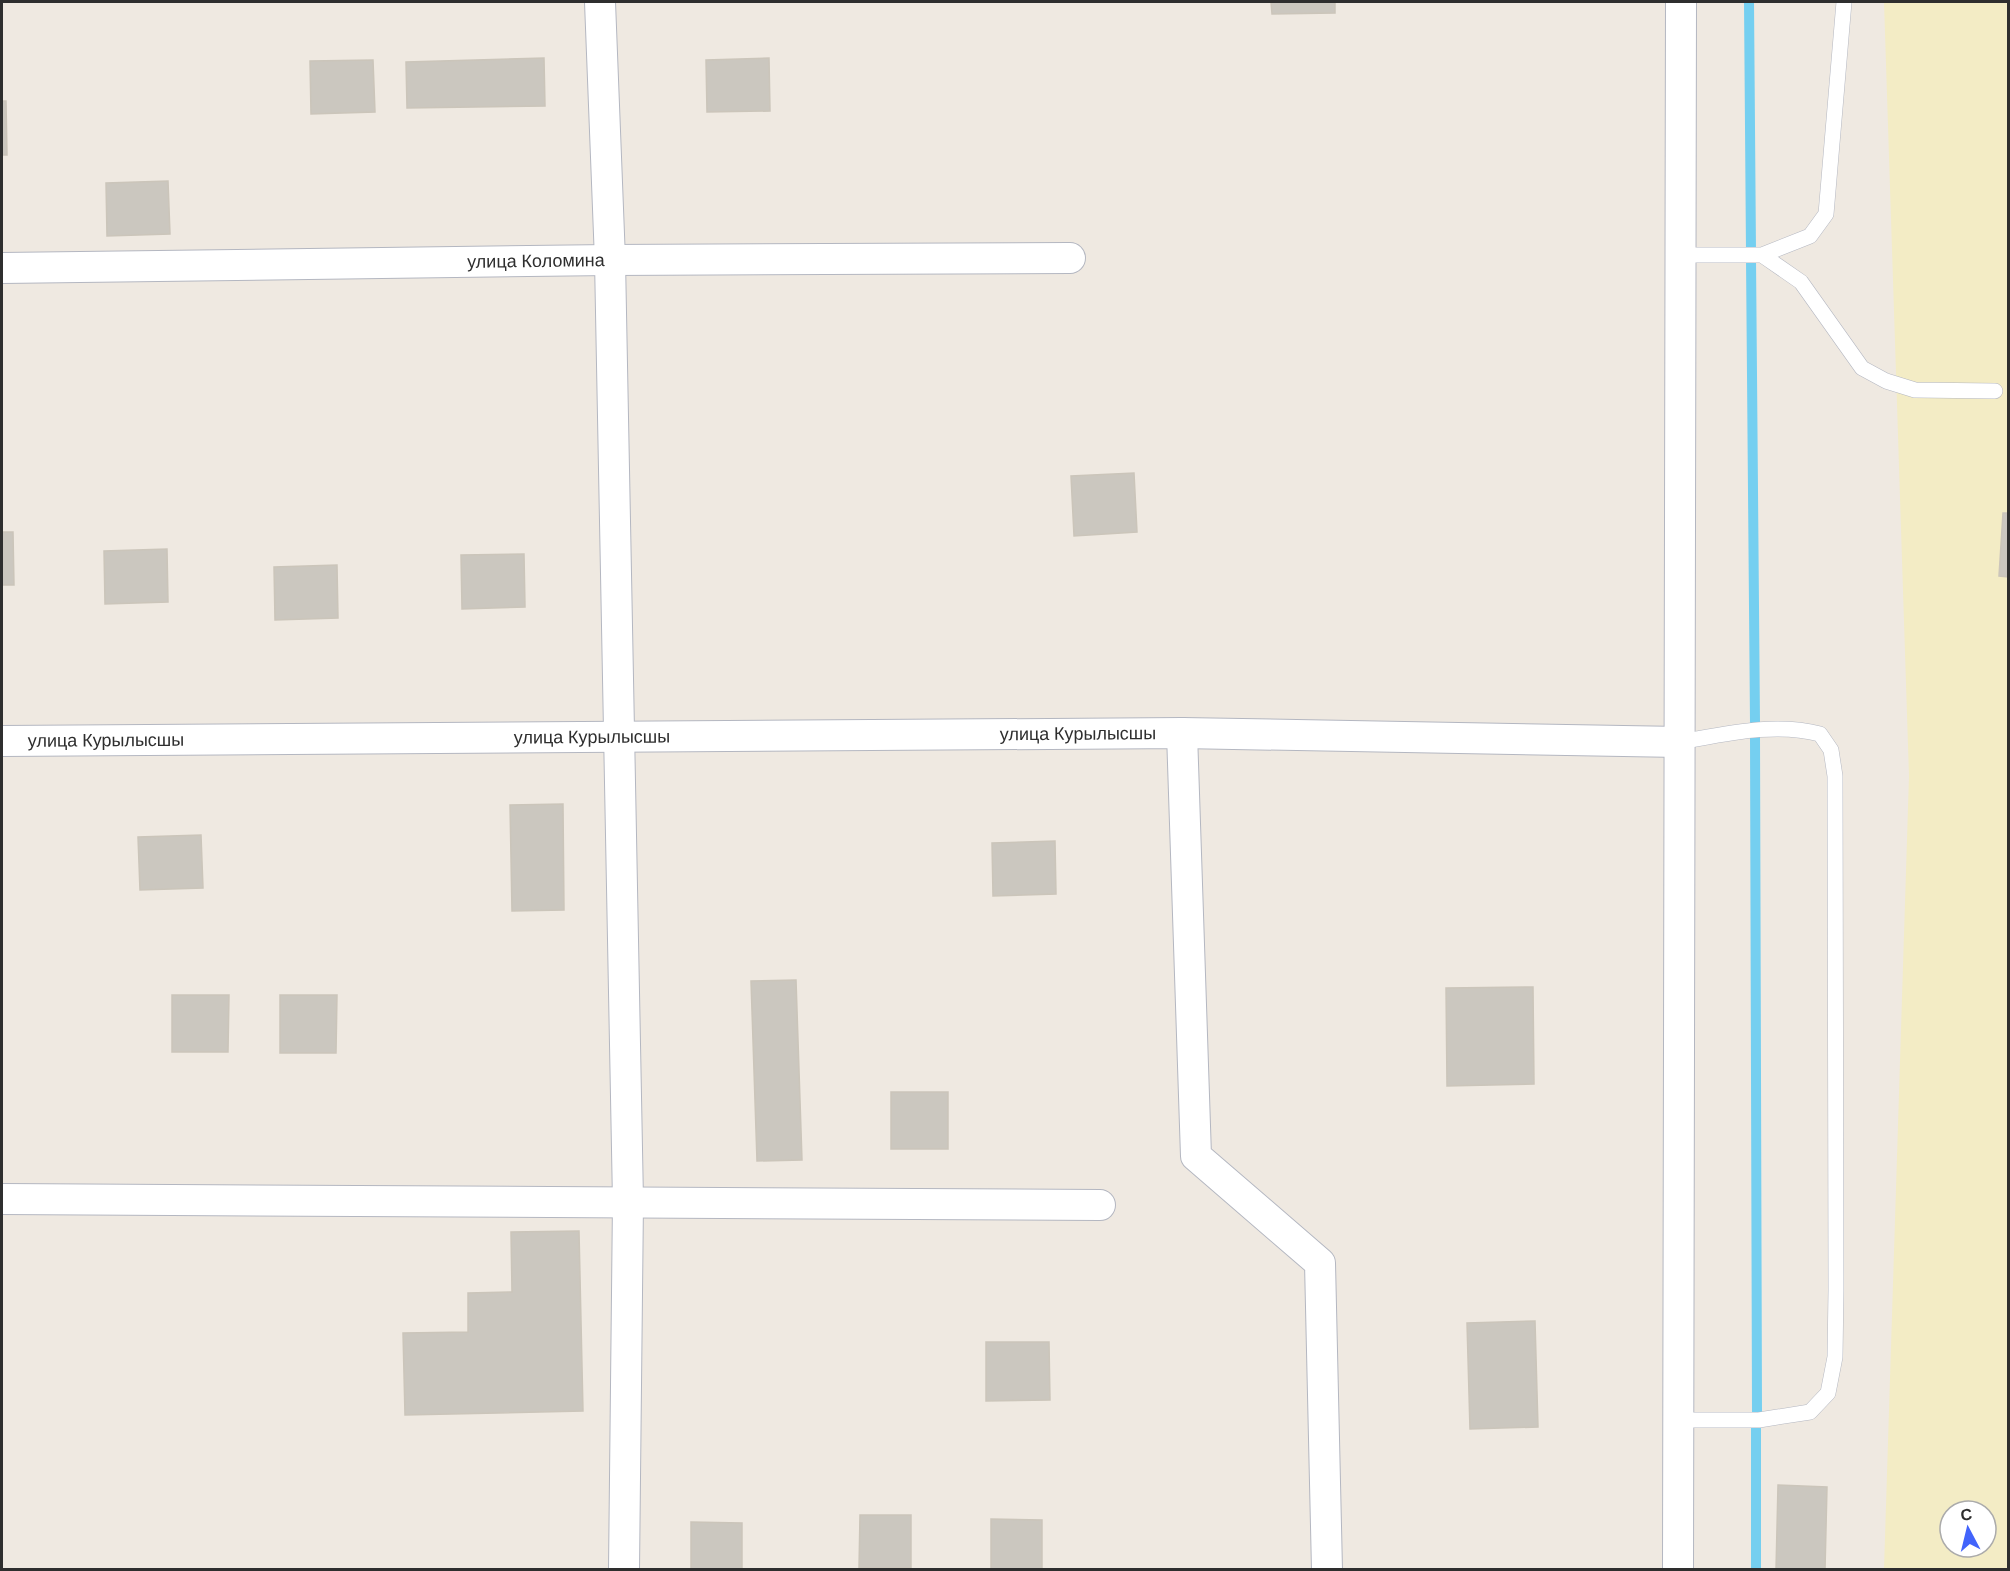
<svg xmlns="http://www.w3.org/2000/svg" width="2010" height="1571" font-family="'DM Sans',sans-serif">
  <rect width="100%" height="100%" fill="#efe9e1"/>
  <path fill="#f3ecc5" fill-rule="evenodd" d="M1884 2H2008V1569H1884L1909 776ZM1950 1511H1986V1547H1950Z"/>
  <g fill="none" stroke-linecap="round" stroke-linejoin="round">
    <path stroke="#75cff0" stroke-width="10" d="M1749 2 1751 252
      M1751 259 1755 722
      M1755 736 1757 1413
      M1756 1570V1427"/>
  </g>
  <path fill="#cbc7bf" stroke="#cbc5ba" stroke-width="1.5" d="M1271 2H1335V13L1272 14Z
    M544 58 545 106 407 108 406 62Z
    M769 58 770 111 707 112 706 60Z
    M373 60 375 112 311 114 310 61Z
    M2 101H6L7 155H2Z
    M168 181 170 234 107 236 106 183Z
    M1134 473 1137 532 1074 536 1071 476Z
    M2003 513H2008V577L1999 576Z
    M2 532H13L14 585H2Z
    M167 549 168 602 105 604 104 551Z
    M524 554 525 607 462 609 461 555Z
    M337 565 338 618 275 620 274 567Z
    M563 804 564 910 512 911 510 805Z
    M201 835 203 888 140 890 138 837Z
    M1055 841 1056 894 993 896 992 843Z
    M796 980 802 1160 757 1161 751 981Z
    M1533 987 1534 1084 1447 1086 1446 988Z
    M172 995H229L228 1052H172Z
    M280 995H337L336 1053H280Z
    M891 1092H948V1149H891Z
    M579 1231 583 1411 405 1415 403 1333 468 1332V1293L512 1292 511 1232Z
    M1535 1321 1538 1427 1470 1429 1467 1323Z
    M986 1342H1049L1050 1400 986 1401Z
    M1778 1485 1827 1487 1825 1570H1776Z
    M860 1515H911V1568H859Z
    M991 1519 1042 1520V1570H991Z
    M691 1522 742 1523V1570H691Z"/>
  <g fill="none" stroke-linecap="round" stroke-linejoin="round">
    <defs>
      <path id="service" d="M1680 255H1762L1810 236 1826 214 1844 2
        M1762 255 1801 282 1862 368 1886 381 1915 390 1995 391
        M1678 1420H1759L1810 1412 1828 1393 1835 1357 1836 1290 1835 776 1831 750 1820 734C1774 722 1726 734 1680 742"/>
      <g id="minor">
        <path d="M600 2 610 260 628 1201 624 1570"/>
        <path id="s1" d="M2 268 610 260 1070 258"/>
        <path d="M1182 733 1196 1156 1320 1263 1327 1570"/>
        <path id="s2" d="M2 741 1182 733 1680 742"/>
        <path d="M2 1199 1100 1205"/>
        <path d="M1678 1570 1681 2"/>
      </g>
    </defs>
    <use href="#service" stroke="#b4b7c1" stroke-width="16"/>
    <use href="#minor" stroke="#b4b7c1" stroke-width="32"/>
    <use href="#service" stroke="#fff" stroke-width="15"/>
    <use href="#minor" stroke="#fff" stroke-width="30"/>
  </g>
  <g text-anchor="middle" stroke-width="4.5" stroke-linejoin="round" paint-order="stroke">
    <g font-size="18" fill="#2e2e2e" stroke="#fff">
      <text dy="6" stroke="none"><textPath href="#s1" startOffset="534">улица Коломина</textPath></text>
      <text dy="6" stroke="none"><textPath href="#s2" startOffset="1076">улица Курылысшы</textPath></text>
      <text dy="6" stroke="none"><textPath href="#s2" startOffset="590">улица Курылысшы</textPath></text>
      <text dy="6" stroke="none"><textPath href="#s2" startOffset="104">улица Курылысшы</textPath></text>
    </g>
  </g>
  <rect width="2010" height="1571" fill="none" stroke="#2e2e2e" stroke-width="6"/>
  <g transform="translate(1968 1529) rotate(353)"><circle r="28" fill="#ffffff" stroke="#ababab" stroke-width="1.5"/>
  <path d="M0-4.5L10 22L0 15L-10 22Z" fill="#4264fb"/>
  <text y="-9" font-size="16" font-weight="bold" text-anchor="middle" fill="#2e2e2e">С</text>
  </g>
</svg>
